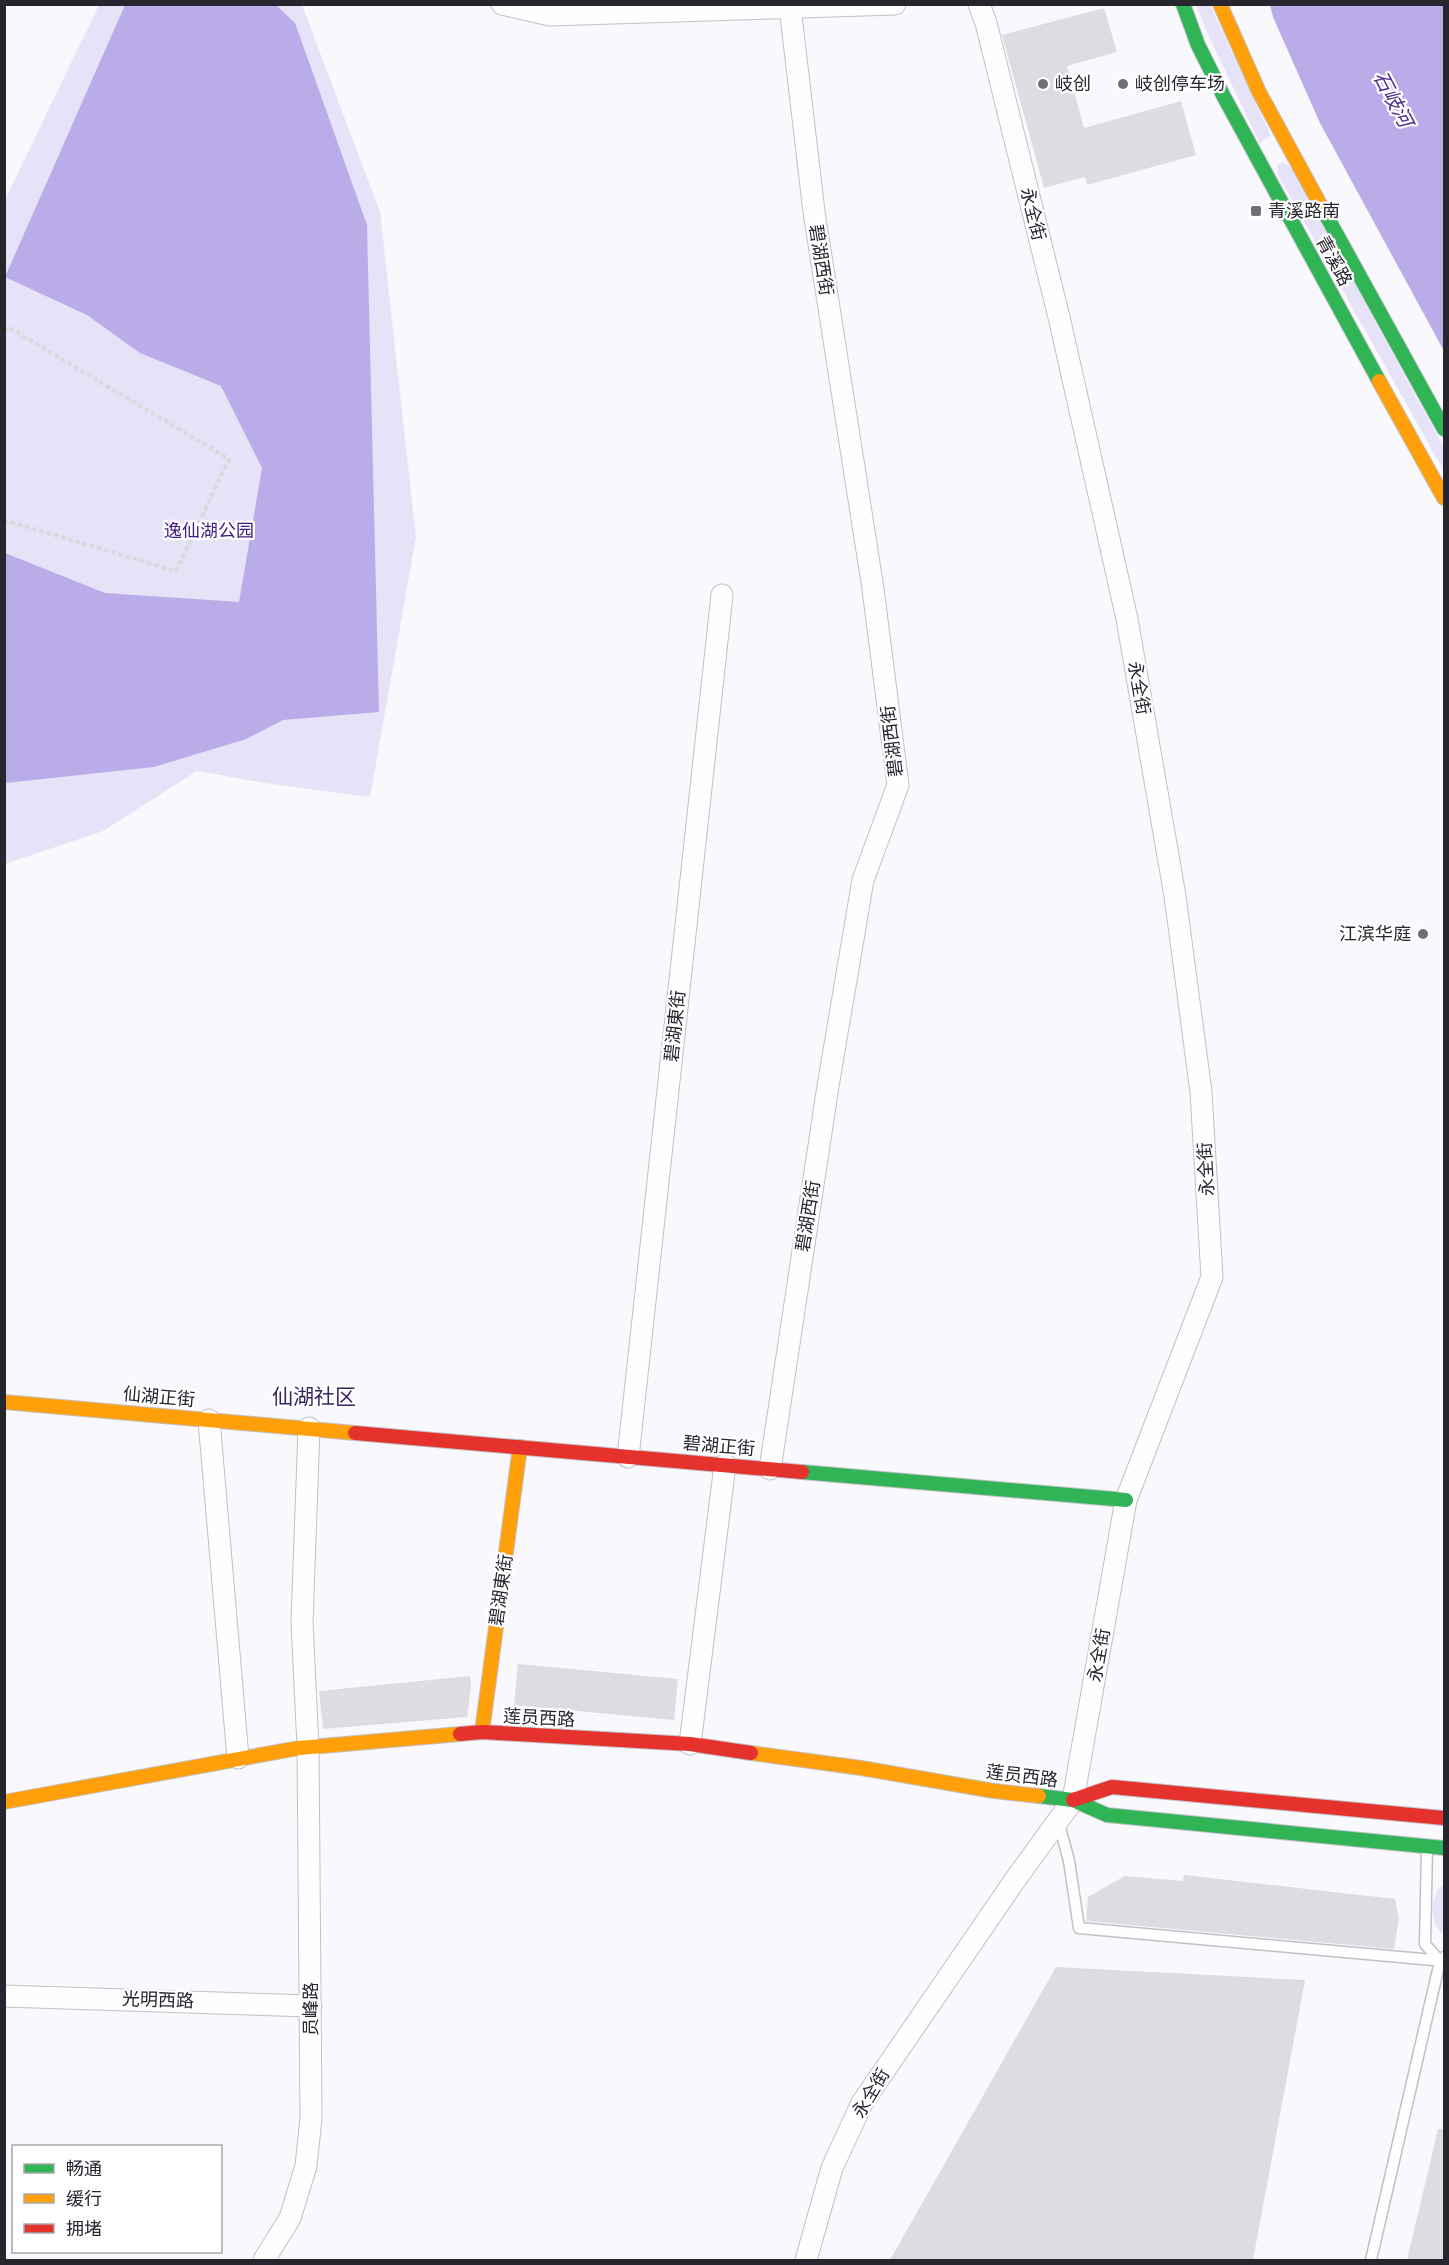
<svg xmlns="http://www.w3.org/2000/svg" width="1449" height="2265" font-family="Signika,'Noto Sans SC',sans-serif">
  <rect width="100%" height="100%" fill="#f8f8fd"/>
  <path fill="#e6e2f7" d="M99 5H302L380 212 416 537 370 797 265 783 197 771 103 831 5 864 4 202Z
    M1196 5H1210L1271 136 1263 140 1260 144 1211 41Z
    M1283 162 1292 169 1444 448V471L1278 175 1277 165Z
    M1444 1884V1933H1441C1429 1921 1430 1894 1444 1884Z"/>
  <path fill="#baace9" d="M125 5H276L295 23 367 225 379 712 283 720 246 739 154 767 5 783V553L105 593 239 602 262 468 221 386 140 353 87 315 5 277Z
    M1270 5H1444V351L1320 123 1273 17Z"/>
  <path fill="#dddce3" d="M1104 8 1117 52 1067 66 1084 128 1181 101 1196 155 1087 185 1085 177 1044 188 1002 35Z
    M518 1664 678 1679 674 1720 514 1705Z
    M470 1676 471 1687 467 1717 323 1729 319 1691Z
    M1184 1875 1395 1899 1399 1919 1394 1949 1086 1921 1088 1897 1125 1876 1183 1881Z
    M1056 1967 1305 1980 1253 2260H890Z
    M1438 2129H1444V2260H1407Z"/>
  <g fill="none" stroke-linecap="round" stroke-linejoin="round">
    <defs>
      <path id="lane" d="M1058 1820 1069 1861 1079 1928 1444 1961
        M1427 1847 1425 1944 1440 1961
        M1371 2260 1440 1961 1444 1957"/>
      <path id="street" d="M502 4 550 15 895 4
        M209 1420 238 1758
        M628 1457 722 595
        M770 1469 828 1086 863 880 898 785 873 589 814 212 790 7
        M690 1744 725 1465
        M4 1996 311 2006
        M264 2260 290 2218 306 2166 311 2118 308 1747 302 1622 309 1428
        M806 2260 832 2168 862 2103 1015 1880 1073 1800 1126 1500 1212 1277 1201 1092 1175 896 1127 619 1059 317 986 23 979 4"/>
      <path id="fast" d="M1183 4 1198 45 1224 97 1379 381
        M1321 206 1444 429
        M802 1472 1126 1500
        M1039 1796 1073 1800 1107 1815 1444 1848"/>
      <path id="slow" d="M1220 4 1259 92 1321 206
        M1379 381 1444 498
        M4 1402 355 1433
        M482 1732 520 1447
        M751 1753 861 1768 994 1791 1039 1796
        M4 1802 299 1748 460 1734"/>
      <path id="jam" d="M355 1433 802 1472
        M460 1734 482 1732 690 1744 751 1753
        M1073 1800 1112 1787 1444 1818"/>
    </defs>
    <use href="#lane" stroke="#c1c0c7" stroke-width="13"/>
    <use href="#street" stroke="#c1c0c7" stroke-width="23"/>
    <use href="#fast" stroke="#c1c0c7" stroke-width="16"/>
    <use href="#slow" stroke="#c1c0c7" stroke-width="16"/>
    <use href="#jam" stroke="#c1c0c7" stroke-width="16"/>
    <path stroke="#dad9dc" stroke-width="4" stroke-dasharray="4.5 3" stroke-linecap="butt" d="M4 331 8 327 229 459 176 571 4 520"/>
    <use href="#lane" stroke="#fefeff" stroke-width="10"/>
    <use href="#street" stroke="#fefeff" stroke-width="21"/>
    <use href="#fast" stroke="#30b455" stroke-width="14"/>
    <use href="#slow" stroke="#ff9f0a" stroke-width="14"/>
    <use href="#jam" stroke="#e5322d" stroke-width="14"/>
  </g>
  <g fill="#706f76" stroke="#fff" stroke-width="2">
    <circle cx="1043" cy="84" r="6"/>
    <circle cx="1123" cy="84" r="6"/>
    <rect x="1250" y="205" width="12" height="12" rx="3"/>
    <circle cx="1423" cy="934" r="6"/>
  </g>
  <g text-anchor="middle" stroke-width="4.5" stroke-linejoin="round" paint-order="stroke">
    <g font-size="18" fill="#27252e" stroke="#fff" text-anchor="start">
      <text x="1055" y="90">岐创</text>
      <text x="1135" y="90">岐创停车场</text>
      <text x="1268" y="217">青溪路南</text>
      <text x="1411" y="940" text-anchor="end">江滨华庭</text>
    </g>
    <g font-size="18" fill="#27252e" stroke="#fff">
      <text transform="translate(1033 214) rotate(76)" y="6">永全街</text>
      <text transform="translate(821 260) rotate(81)" y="6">碧湖西街</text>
      <text transform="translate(1334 261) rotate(61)" y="6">青溪路</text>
      <text transform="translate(1139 688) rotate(80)" y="6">永全街</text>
      <text transform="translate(892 741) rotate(-97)" y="6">碧湖西街</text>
      <text transform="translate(675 1026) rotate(-84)" y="6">碧湖東街</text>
      <text transform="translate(1206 1169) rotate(-93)" y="6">永全街</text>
      <text transform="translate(808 1216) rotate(-81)" y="6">碧湖西街</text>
      <text transform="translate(159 1397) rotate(5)" y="6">仙湖正街</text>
      <text transform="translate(719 1446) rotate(5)" y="6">碧湖正街</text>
      <text transform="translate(501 1590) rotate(-82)" y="6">碧湖東街</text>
      <text transform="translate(1099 1655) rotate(-80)" y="6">永全街</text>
      <text transform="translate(539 1718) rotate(3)" y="6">莲员西路</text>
      <text transform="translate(1022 1776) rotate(7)" y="6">莲员西路</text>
      <text transform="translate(158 2000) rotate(2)" y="6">光明西路</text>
      <text transform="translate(311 2009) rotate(-90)" y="6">员峰路</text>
      <text transform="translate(871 2093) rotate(-59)" y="6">永全街</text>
    </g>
    <g font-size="18" fill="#421b7e" stroke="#fff">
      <text x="209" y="537">逸仙湖公园</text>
    </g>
    <g font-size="20" font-style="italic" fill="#4d2a8c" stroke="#fff">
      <text transform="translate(1393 99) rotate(62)" y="7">石岐河</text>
    </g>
    <g font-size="21" fill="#382661" stroke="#fff">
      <text x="314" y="1404">仙湖社区</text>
    </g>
  </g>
  <rect width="1449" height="2265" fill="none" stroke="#27252e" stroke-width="12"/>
  <rect x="12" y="2145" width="210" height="108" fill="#ffffff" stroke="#a9a8ab" stroke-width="1.5"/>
  <rect x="24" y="2164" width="30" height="9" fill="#30b455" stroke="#a9a8ab" stroke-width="1.5"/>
  <text x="66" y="2175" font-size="18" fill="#27252e">畅通</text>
  <rect x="24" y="2194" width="30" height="9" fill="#ff9f0a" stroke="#a9a8ab" stroke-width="1.5"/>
  <text x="66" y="2205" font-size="18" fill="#27252e">缓行</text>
  <rect x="24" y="2224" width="30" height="9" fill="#e5322d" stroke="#a9a8ab" stroke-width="1.5"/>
  <text x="66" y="2235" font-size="18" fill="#27252e">拥堵</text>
</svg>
